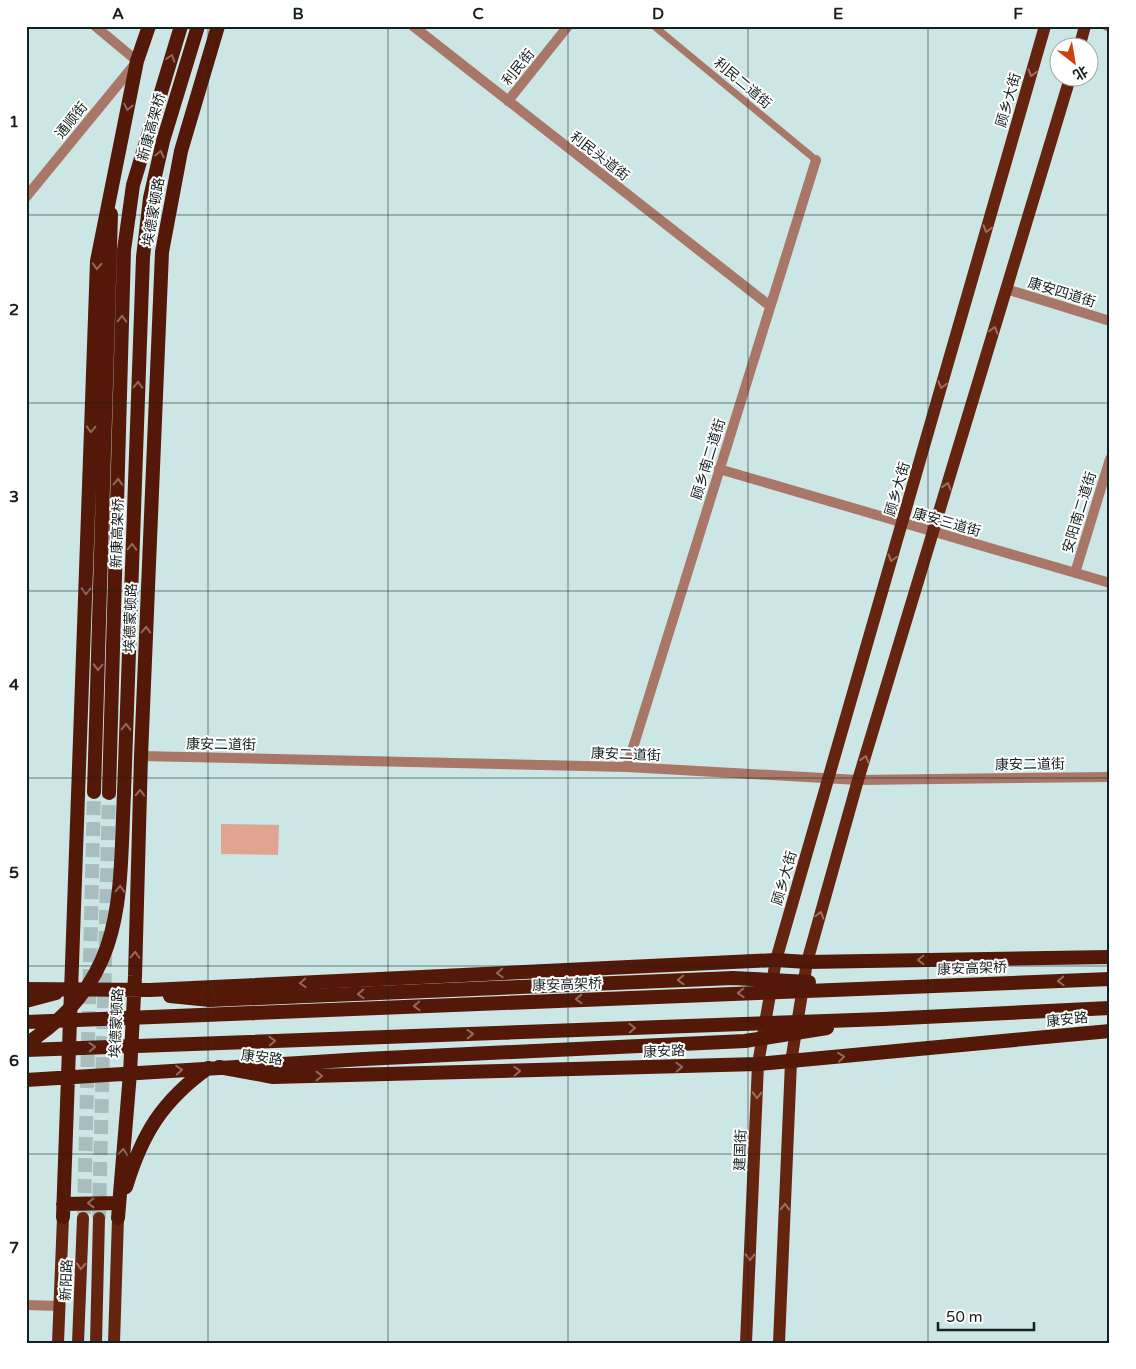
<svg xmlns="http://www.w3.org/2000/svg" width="1136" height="1369" font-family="'Varela Round','Noto Sans SC',sans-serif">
  <rect width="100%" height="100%" fill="#cce6e5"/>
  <path fill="#e1a491" d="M221 824 279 825 278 855 221 854Z"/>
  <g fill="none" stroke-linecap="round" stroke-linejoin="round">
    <path stroke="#a8bebe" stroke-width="14" stroke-dasharray="14 7" stroke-linecap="butt" d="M84 1214 94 792
      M99 1218 109 793"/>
    <path stroke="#a87768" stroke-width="7" d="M654 26 816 160"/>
    <path stroke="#a87768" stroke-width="10" d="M95 26 137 61
      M413 26 770 306
      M1107 26 1110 27
      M508 101 568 26
      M1006 289 1110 321
      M719 469 1110 583
      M1075 573 1110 459
      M141 756 627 767 858 780 1110 777
      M627 767 816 160
      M26 1305 59 1306"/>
    <path stroke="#a87768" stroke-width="10" d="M26 197 135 64"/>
    <path stroke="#65240f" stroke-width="12" d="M1079 48 1085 26
      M58 1343 63 1217
      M78 1343 83 1218
      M96 1343 99 1218
      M114 1343 118 1218
      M746 1343 758 1064 776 960 1045 26
      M779 1343 791 1062 807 962 858 780 1070 78"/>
    <path stroke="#541808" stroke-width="14" d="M94 792 111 214
      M109 793 124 250 133 185 181 26
      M124 793 143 257 150 198 163 141 198 26
      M26 989 150 990 776 960 807 962 1110 957
      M170 996 210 1000
      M26 1001 56 993
      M219 1067 273 1077 758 1064 1110 1031
      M26 1080 364 1059
      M126 1187C142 1134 162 1101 208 1068
      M63 1204 118 1203
      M63 1217 97 261 137 61 149 26
      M118 1218 130 1073 135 976 141 756 162 252 181 151 218 26"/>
    <path stroke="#541808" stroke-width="14" d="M210 1000 733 978 809 982
      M26 1022 1110 979
      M26 1044C127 979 119 899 124 793
      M26 1050 883 1019 1110 1008
      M364 1059 745 1041 827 1028"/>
  </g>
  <defs><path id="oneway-chevron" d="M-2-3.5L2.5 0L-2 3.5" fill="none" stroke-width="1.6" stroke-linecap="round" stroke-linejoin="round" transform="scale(1.25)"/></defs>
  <g stroke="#90695e">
    <use href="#oneway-chevron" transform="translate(171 58) rotate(-72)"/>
    <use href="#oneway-chevron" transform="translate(128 107) rotate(102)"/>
    <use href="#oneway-chevron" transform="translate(160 154) rotate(-77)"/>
    <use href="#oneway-chevron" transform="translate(97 266) rotate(93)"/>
    <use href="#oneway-chevron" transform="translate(122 319) rotate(-88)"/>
    <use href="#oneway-chevron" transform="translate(138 385) rotate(-88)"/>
    <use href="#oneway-chevron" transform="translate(91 429) rotate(92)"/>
    <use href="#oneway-chevron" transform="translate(118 482) rotate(-88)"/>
    <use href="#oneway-chevron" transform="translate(132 547) rotate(-88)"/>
    <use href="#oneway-chevron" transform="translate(86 591) rotate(92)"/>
    <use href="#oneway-chevron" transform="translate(146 630) rotate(-88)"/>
    <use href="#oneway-chevron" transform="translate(98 667) rotate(92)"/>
    <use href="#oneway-chevron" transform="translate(126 727) rotate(-88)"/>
    <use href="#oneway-chevron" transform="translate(140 793) rotate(-88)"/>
    <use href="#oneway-chevron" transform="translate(120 889) rotate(-88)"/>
    <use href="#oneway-chevron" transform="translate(135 955) rotate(-88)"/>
    <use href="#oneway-chevron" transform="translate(921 960) rotate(179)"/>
    <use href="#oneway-chevron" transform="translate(500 973) rotate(177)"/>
    <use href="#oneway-chevron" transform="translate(681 980) rotate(178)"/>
    <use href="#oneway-chevron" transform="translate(1061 981) rotate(178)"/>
    <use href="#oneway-chevron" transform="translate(303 983) rotate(177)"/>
    <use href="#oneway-chevron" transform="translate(741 993) rotate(178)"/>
    <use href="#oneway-chevron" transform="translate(361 994) rotate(178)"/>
    <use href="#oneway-chevron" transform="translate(579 999) rotate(178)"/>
    <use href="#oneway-chevron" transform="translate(417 1006) rotate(178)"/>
    <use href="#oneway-chevron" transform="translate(632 1028) rotate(-2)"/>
    <use href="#oneway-chevron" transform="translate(470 1034) rotate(-2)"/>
    <use href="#oneway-chevron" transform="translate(272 1041) rotate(-2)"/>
    <use href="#oneway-chevron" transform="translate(92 1047) rotate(-2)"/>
    <use href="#oneway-chevron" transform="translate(841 1057) rotate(-6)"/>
    <use href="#oneway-chevron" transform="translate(679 1067) rotate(-2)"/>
    <use href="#oneway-chevron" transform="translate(179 1070) rotate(-4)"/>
    <use href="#oneway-chevron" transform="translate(517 1071) rotate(-2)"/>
    <use href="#oneway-chevron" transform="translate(319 1076)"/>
    <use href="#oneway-chevron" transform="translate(123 1152) rotate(-85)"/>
    <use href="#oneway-chevron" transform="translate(91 1203) rotate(179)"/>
  </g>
  <g stroke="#9b7163">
    <use href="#oneway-chevron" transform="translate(1032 73) rotate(106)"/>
    <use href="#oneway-chevron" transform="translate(987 229) rotate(106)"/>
    <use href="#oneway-chevron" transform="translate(994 330) rotate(-73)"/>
    <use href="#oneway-chevron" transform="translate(942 385) rotate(106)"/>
    <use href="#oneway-chevron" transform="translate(947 486) rotate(-73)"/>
    <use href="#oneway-chevron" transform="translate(892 558) rotate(106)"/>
    <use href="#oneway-chevron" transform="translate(865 759) rotate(-73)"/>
    <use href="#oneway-chevron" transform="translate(820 915) rotate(-74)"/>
    <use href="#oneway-chevron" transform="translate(757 1095) rotate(92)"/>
    <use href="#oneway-chevron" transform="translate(785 1207) rotate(-88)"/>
    <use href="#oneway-chevron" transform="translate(750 1257) rotate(92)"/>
    <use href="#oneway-chevron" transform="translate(81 1266) rotate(93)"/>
  </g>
  <path fill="none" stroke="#162020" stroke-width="1" stroke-opacity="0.55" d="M208 26V1343M388 26V1343M568 26V1343M748 26V1343M928 26V1343M26 215H1110M26 403H1110M26 591H1110M26 778H1110M26 966H1110M26 1154H1110"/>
  <g text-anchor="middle" stroke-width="4" stroke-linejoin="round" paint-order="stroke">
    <g font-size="14" fill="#162020" stroke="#fff">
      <text transform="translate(518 67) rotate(-51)" y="5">利民街</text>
      <text transform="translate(743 83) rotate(40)" y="5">利民二道街</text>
      <text transform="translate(1008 100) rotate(-74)" y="5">顾乡大街</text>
      <text transform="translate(71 120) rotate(-51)" y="5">通顺街</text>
      <text transform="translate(151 127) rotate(-75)" y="5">新康高架桥</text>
      <text transform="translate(600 156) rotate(38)" y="5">利民头道街</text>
      <text transform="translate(153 212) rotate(-80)" y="5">埃德蒙顿路</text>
      <text transform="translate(1062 292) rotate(17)" y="5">康安四道街</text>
      <text transform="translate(708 459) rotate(-73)" y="5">顾乡南二道街</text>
      <text transform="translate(897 489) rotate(-74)" y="5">顾乡大街</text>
      <text transform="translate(1079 512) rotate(-73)" y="5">安阳南二道街</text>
      <text transform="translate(947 522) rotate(16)" y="5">康安三道街</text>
      <text transform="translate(117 533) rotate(-88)" y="5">新康高架桥</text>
      <text transform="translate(130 618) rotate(-88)" y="5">埃德蒙顿路</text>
      <text transform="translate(221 744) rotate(1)" y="5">康安二道街</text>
      <text transform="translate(626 754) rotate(2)" y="5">康安二道街</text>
      <text transform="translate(1030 764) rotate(-1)" y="5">康安二道街</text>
      <text transform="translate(784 878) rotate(-74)" y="5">顾乡大街</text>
      <text transform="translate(972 968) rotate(-2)" y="5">康安高架桥</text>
      <text transform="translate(567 984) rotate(-2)" y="5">康安高架桥</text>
      <text transform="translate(1067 1019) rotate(-6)" y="5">康安路</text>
      <text transform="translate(116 1023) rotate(-87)" y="5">埃德蒙顿路</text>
      <text transform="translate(664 1051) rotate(-2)" y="5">康安路</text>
      <text transform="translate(262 1057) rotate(7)" y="5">康安路</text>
      <text transform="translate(740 1150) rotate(-88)" y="5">建国街</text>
      <text transform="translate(66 1280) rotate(-87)" y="5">新阳路</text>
    </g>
  </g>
  <rect width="1136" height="1369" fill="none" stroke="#ffffff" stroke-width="55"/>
  <g transform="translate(1074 62) rotate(149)"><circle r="24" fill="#ffffff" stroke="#a2a6a6"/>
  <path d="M0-4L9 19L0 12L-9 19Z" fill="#c9420f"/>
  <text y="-8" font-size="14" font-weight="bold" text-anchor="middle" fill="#162020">北</text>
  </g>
  <path d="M938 1322v8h96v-8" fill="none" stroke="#162020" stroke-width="2.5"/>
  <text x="946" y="1322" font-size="15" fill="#162020" stroke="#ffffff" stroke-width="4" paint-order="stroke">50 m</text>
  <rect x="28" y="28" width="1080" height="1314" fill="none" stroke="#162020" stroke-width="2"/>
  <g font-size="16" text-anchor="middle" font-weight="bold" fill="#162020">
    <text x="118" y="19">A</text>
    <text x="298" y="19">B</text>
    <text x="478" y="19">C</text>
    <text x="658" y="19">D</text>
    <text x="838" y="19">E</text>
    <text x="1018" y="19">F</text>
    <text x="14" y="127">1</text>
    <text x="14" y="315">2</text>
    <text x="14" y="502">3</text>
    <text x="14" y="690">4</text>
    <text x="14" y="878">5</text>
    <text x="14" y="1066">6</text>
    <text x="14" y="1253">7</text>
  </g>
</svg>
